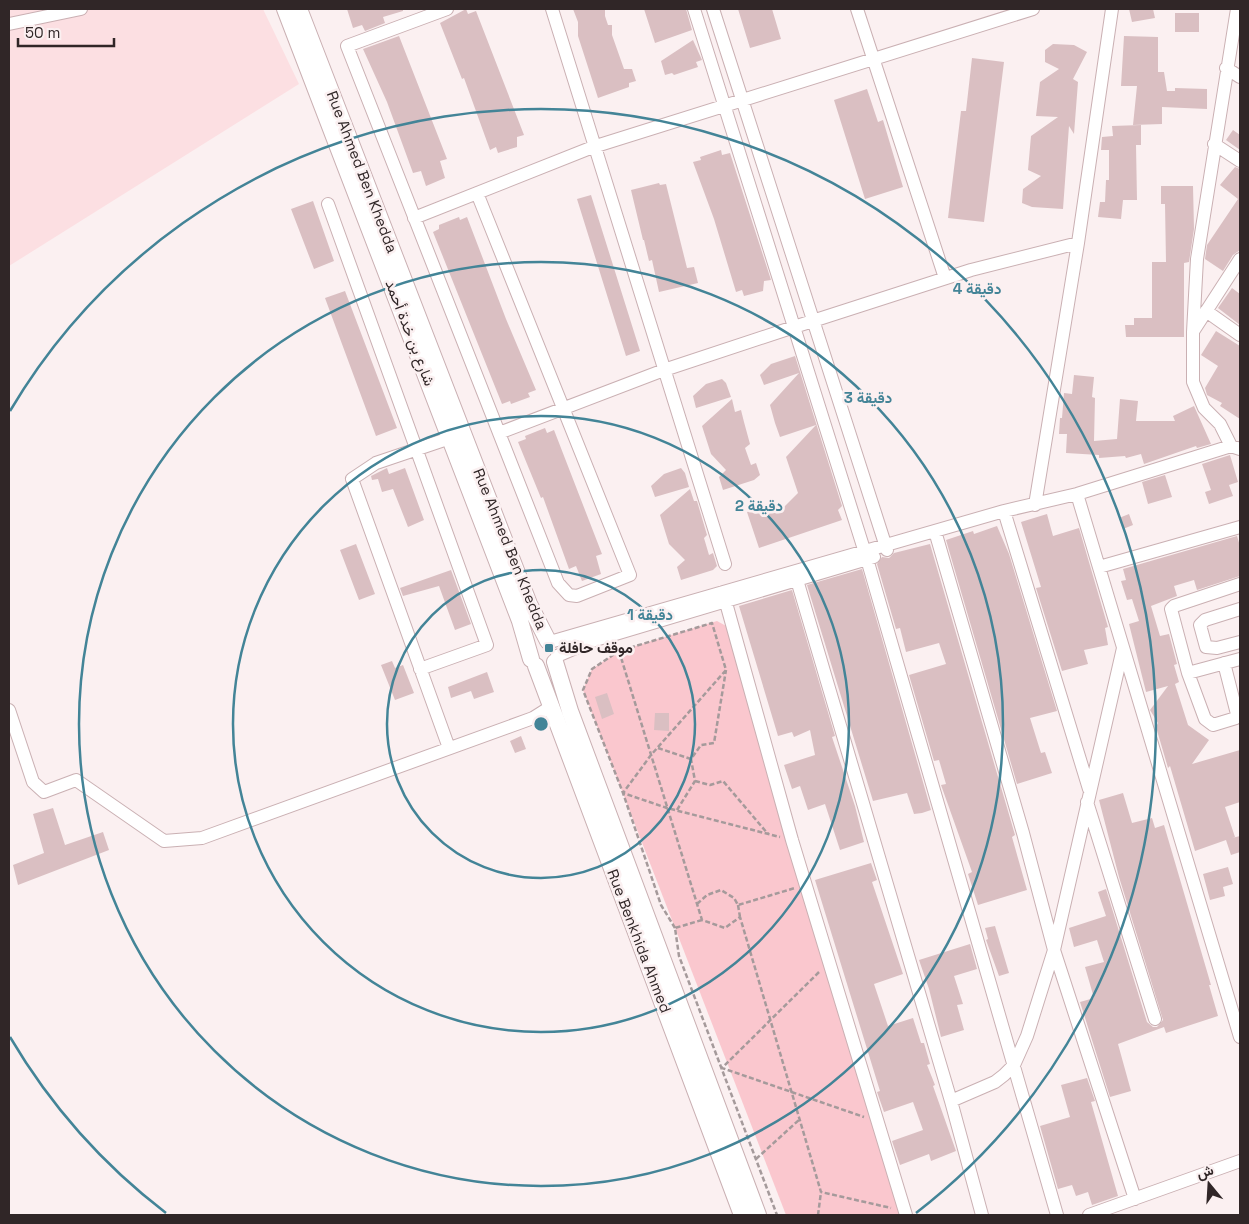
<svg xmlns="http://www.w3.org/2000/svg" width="1249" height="1224" font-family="'Space Grotesk',Vazirmatn,sans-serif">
  <rect width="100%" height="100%" fill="#fbf0f1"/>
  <path fill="#fcdfe2" d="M9 9H263L299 84 9 266Z"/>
  <path fill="#fac7ce" d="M717 621 728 627 902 1215H786L583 690 592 669 619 651Z"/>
  <path fill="#dabfc2" d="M347 9H403V11L383 17 385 23 365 31 362 25 353 28Z
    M466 9 468 14 476 11 524 135 517 137V147L498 153 496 147 490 150 464 78 462 79 440 23Z
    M573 9H605V16L608 25H612V35L624 69H632L636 81 629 83V87L598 98 578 36V22Z
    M644 9H686L692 30 655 43Z
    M738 9H772L781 39 750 48Z
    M1129 9H1153L1155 18 1132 22Z
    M1175 13H1199V32H1175Z
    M399 36 447 159 440 161 445 178 426 186 421 171 413 173 387 102 363 49Z
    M1124 36 1158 37V72H1164L1167 91H1175V88L1207 89V109L1162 107V124L1133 125 1137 86H1121Z
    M693 40 702 60 696 62 698 67 674 75 672 73 665 75 661 61Z
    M1053 44 1074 45 1087 52 1073 79 1078 82 1074 134 1069 126 1063 209 1032 207 1022 203 1023 189 1041 176 1028 170 1031 136 1058 117 1036 116 1040 82 1059 69 1045 62V50Z
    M972 58 1004 62 984 222 948 218 961 111H966Z
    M867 89 878 122 883 120 903 187 865 199 834 100Z
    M1141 125V145H1136L1137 200H1123L1121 219 1098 217 1100 202H1105L1106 180H1109V150H1101L1102 137 1113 136 1112 126Z
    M1233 130 1240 135V150L1226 140Z
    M721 150 722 155 730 153 771 280 764 281 763 291 744 296 742 290 736 292 714 219 693 162 701 160 700 157Z
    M1235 167 1240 169V250L1233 255 1223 271 1205 259 1207 245 1238 199 1220 185Z
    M659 183 660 185 666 184 687 268 694 267 698 283 659 292 652 260 649 261 644 240H643L631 190Z
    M1161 186H1193L1194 229 1189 262 1184 263V337H1126L1125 325H1134V318H1152V262H1166L1165 204H1161Z
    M591 195 640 351 626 356 577 199Z
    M313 201 334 261 314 269 291 209Z
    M459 217 460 220 467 217 506 319 536 390 528 393 530 397 511 404 510 401 502 404 433 232 439 229V225Z
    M1232 288 1240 294V325L1218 308Z
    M345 291 397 428 376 436 325 298Z
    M1216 331 1240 346V419L1220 406 1222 403 1207 395 1205 388 1218 366 1201 355Z
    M795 356 842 506 838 510 842 520 759 548 747 512 772 504 780 511 798 493 786 457 816 425 780 437 775 423 770 405 799 373 764 385 760 375 771 364Z
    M1074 375 1094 377 1092 397 1095 398 1094 441 1117 439 1120 399 1138 401 1136 421H1175L1173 416 1194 406 1211 444 1197 448 1196 446 1144 464 1141 454 1126 458 1125 456 1099 458V455L1066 453 1067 434H1059L1060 418H1062L1064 393 1072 394Z
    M722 379 726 383 731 397 696 408 693 396 706 384Z
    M732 399 735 412 741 410 744 422 750 444 745 448 751 465 756 463 760 475 754 480 723 490 719 477 726 470 711 454 702 426Z
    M545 428 547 433 554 430 602 554 596 556 601 574 582 581 576 566 569 569 543 497 541 498 518 442 526 439 525 436Z
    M1230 455 1238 482 1229 485 1233 496 1209 504 1205 492 1211 490 1202 464Z
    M387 468 389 474 405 468 424 520 408 527 393 489 382 492 378 479 372 480 371 476Z
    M681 468 685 473 689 487 655 497 651 486 664 474Z
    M1165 475 1172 497 1148 504 1142 482Z
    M690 489 694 501H697L707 535 704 538 709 555 713 553 717 566 713 570 681 580 677 567 685 560 669 544 660 515Z
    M1047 514 1053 536 1079 528 1108 627 1105 628 1108 645 1084 650 1088 664 1062 671 1036 588 1041 587 1021 522Z
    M1129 514 1133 525 1123 529 1119 518Z
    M997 526 1009 554 1057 711 1030 718 1041 753 1045 752 1052 773 1017 784 946 540 973 531 974 534Z
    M1237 536 1240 546V576L1197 590 1194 580 1174 586 1177 596 1151 606 1160 636 1169 634 1177 664 1174 665 1179 682 1175 684 1188 725 1209 740 1192 764 1240 750V802L1225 807 1235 837 1232 838 1240 836V852L1231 855 1226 840 1195 851 1170 766 1168 768 1156 727 1158 723 1150 710 1168 686 1146 692 1129 624 1139 621 1132 599 1127 600 1121 581 1126 580 1123 569Z
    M356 544 375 594 359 600 340 550Z
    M930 544 1015 835 1012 837 1027 890 978 905 968 874 972 872 941 785 946 784 939 760 934 761 909 675 946 664 939 643 906 652 900 628 896 629 877 564 882 557 889 558 894 553Z
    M862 569 931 810 922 813 914 814 907 793 873 801 807 585Z
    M451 570 471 624 455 630 439 586 403 596 400 588Z
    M792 590 835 736 832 737 855 806 864 842 840 850 825 804 808 810 800 786 792 789 784 765 815 755 810 730 794 737 792 732 778 736 739 606Z
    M392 661 395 668 403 665 414 693 395 700 381 665Z
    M487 672 494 692 474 699 471 691 451 698 448 687Z
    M607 693 614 714 602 719 595 697Z
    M655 713H669V731L654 730Z
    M521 736 526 749 515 753 510 741Z
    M1123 793 1132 823 1152 818 1155 828 1164 825 1211 985H1209L1218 1016 1166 1033 1164 1027 1118 1044 1131 1091 1110 1097 1080 1002 1094 998 1085 967 1104 962 1097 940 1074 947 1069 928 1106 916 1098 892 1106 889 1147 1022 1153 1027H1157L1163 1020 1119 877 1099 800Z
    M53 808 65 845 103 832 109 850 18 885 13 865 44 853 33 814Z
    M871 863 877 880 872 882 903 974 874 984 888 1026 913 1018 921 1043H924L930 1064 927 1065 935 1085 933 1086 956 1151 931 1161 929 1154 900 1165 892 1141 923 1130 913 1102 884 1112 877 1092 880 1091 815 880Z
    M1228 867 1233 884 1223 887 1225 896 1210 900 1203 874Z
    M995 926 1009 973 999 976 986 940 988 939 985 928Z
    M970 944 977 969 954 976 963 1004 957 1005 964 1030 941 1037 929 989 919 960Z
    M1087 1078 1095 1101 1091 1102 1118 1196 1092 1205 1088 1192 1076 1196 1072 1185 1058 1189 1040 1126 1070 1117 1061 1085Z"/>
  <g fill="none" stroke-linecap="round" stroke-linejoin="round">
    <defs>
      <path id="minor" d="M447 9 347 46 558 583 569 595 577 596 630 575 477 193
        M552 9 725 564
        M694 9 867 559 1057 1215
        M713 9 887 550
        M857 9 945 278
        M9 24 81 9
        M1226 68 1240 77
        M1214 144 1240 161
        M328 204 487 645 420 669
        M414 218 593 147 1033 9
        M1206 311 1240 335
        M1194 330 1240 259
        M499 433 664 370 794 327 971 270 1078 243
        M1231 446 1220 424 1204 408 1193 382V332L1197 259 1237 9
        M1077 494 1240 1037
        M1035 505 1078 243 1112 9
        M1004 511 1089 789
        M937 538 1023 833 1054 950 1135 1199
        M1099 567 1240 527
        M797 580 951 1101 982 1215
        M1240 584 1174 606 1171 609 1188 673 1240 659
        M723 592 792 840 906 1215
        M1240 609 1205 620 1200 625 1206 647 1217 648 1240 642
        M550 642 1004 511 1077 494 1231 446 1240 449
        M557 656 592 641 874 557
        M1188 673 1205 719 1213 725 1236 718 1237 714 1224 663
        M9 710 33 782 44 792 76 780 164 841 202 838 533 718 552 706
        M449 748 352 479 376 463 450 438
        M1087 802 1155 1019
        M951 1101 995 1082 1004 1075 1014 1065 1027 1036 1054 950 1123 648
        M1089 1215 1240 1161"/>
      <path id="major" d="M285 9 520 621 531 659
        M299 9 529 604 548 641
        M555 662 570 711 758 1215
        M536 666 742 1215"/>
    </defs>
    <use href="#minor" stroke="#cab0b3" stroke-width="14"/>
    <use href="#major" stroke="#cab0b3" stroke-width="18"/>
    <path stroke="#a59a9b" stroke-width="2.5" stroke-dasharray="5 2.5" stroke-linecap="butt" d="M619 651 702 920 725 928 740 917 821 1192 891 1208
      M658 748 691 759 701 745 714 743 726 670
      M695 781 710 785 723 781 768 834
      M677 810 695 781 691 759
      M697 904 707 895 721 890 734 898 738 905 795 888
      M738 905 740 917
      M702 920 675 928 679 956 777 1215
      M675 928 661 905 623 793 583 690 592 669 619 651 712 623 726 670 651 755 623 793 667 808 780 837
      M819 972 722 1068 864 1117
      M756 1159 800 1119
      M818 1215 821 1192"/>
    <use href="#minor" stroke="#fff" stroke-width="12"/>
    <use href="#major" stroke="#fff" stroke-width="16"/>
  </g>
  <g fill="none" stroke="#438497" stroke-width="2.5">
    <circle cx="541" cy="724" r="154"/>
    <circle cx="541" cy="724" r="308"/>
    <circle cx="541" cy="724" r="462"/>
    <path d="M166 1213A616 616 0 0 1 10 1037M10 411A616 616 0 1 1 916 1213"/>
  </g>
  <rect fill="#438497" stroke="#fbf0f1" stroke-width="2" x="544" y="643" width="10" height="10" rx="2.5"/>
  <g text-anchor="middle" stroke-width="5" stroke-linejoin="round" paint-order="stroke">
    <g font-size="15" fill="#302627" stroke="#fbf0f1">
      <text transform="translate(362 172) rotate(69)" y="5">Rue Ahmed Ben Khedda</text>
      <text transform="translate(410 333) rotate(69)" y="5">شارع بن خدة أحمد</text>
      <text transform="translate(510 549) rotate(68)" y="5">Rue Ahmed Ben Khedda</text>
      <text transform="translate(639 941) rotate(69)" y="5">Rue Benkhida Ahmed</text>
    </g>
    <g font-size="15" font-weight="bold" fill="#302627" stroke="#fbf0f1" text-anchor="start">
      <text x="559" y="653">موقف حافلة</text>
    </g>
  </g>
  <circle cx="541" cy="724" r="8" fill="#438497" stroke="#fbf0f1" stroke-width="2.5"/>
  <g font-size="15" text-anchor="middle" font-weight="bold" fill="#438497" stroke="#fbf0f1" stroke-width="5" stroke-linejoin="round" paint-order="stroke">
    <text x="977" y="294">4 دقيقة</text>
    <text x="868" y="403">3 دقيقة</text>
    <text x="759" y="511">2 دقيقة</text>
    <text x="650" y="620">1 دقيقة</text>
  </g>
  <rect width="1249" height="1224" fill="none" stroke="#302627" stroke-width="20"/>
  <g transform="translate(1209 1184) rotate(342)" stroke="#fbf0f1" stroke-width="4" paint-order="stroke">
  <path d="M0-4L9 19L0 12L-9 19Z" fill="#302627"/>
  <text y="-8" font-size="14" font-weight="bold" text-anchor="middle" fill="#302627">ش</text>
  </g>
  <path d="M18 38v8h96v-8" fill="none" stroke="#302627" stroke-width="2.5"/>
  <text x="25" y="38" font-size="15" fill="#302627" stroke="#fbf0f1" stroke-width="4" paint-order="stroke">50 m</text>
</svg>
